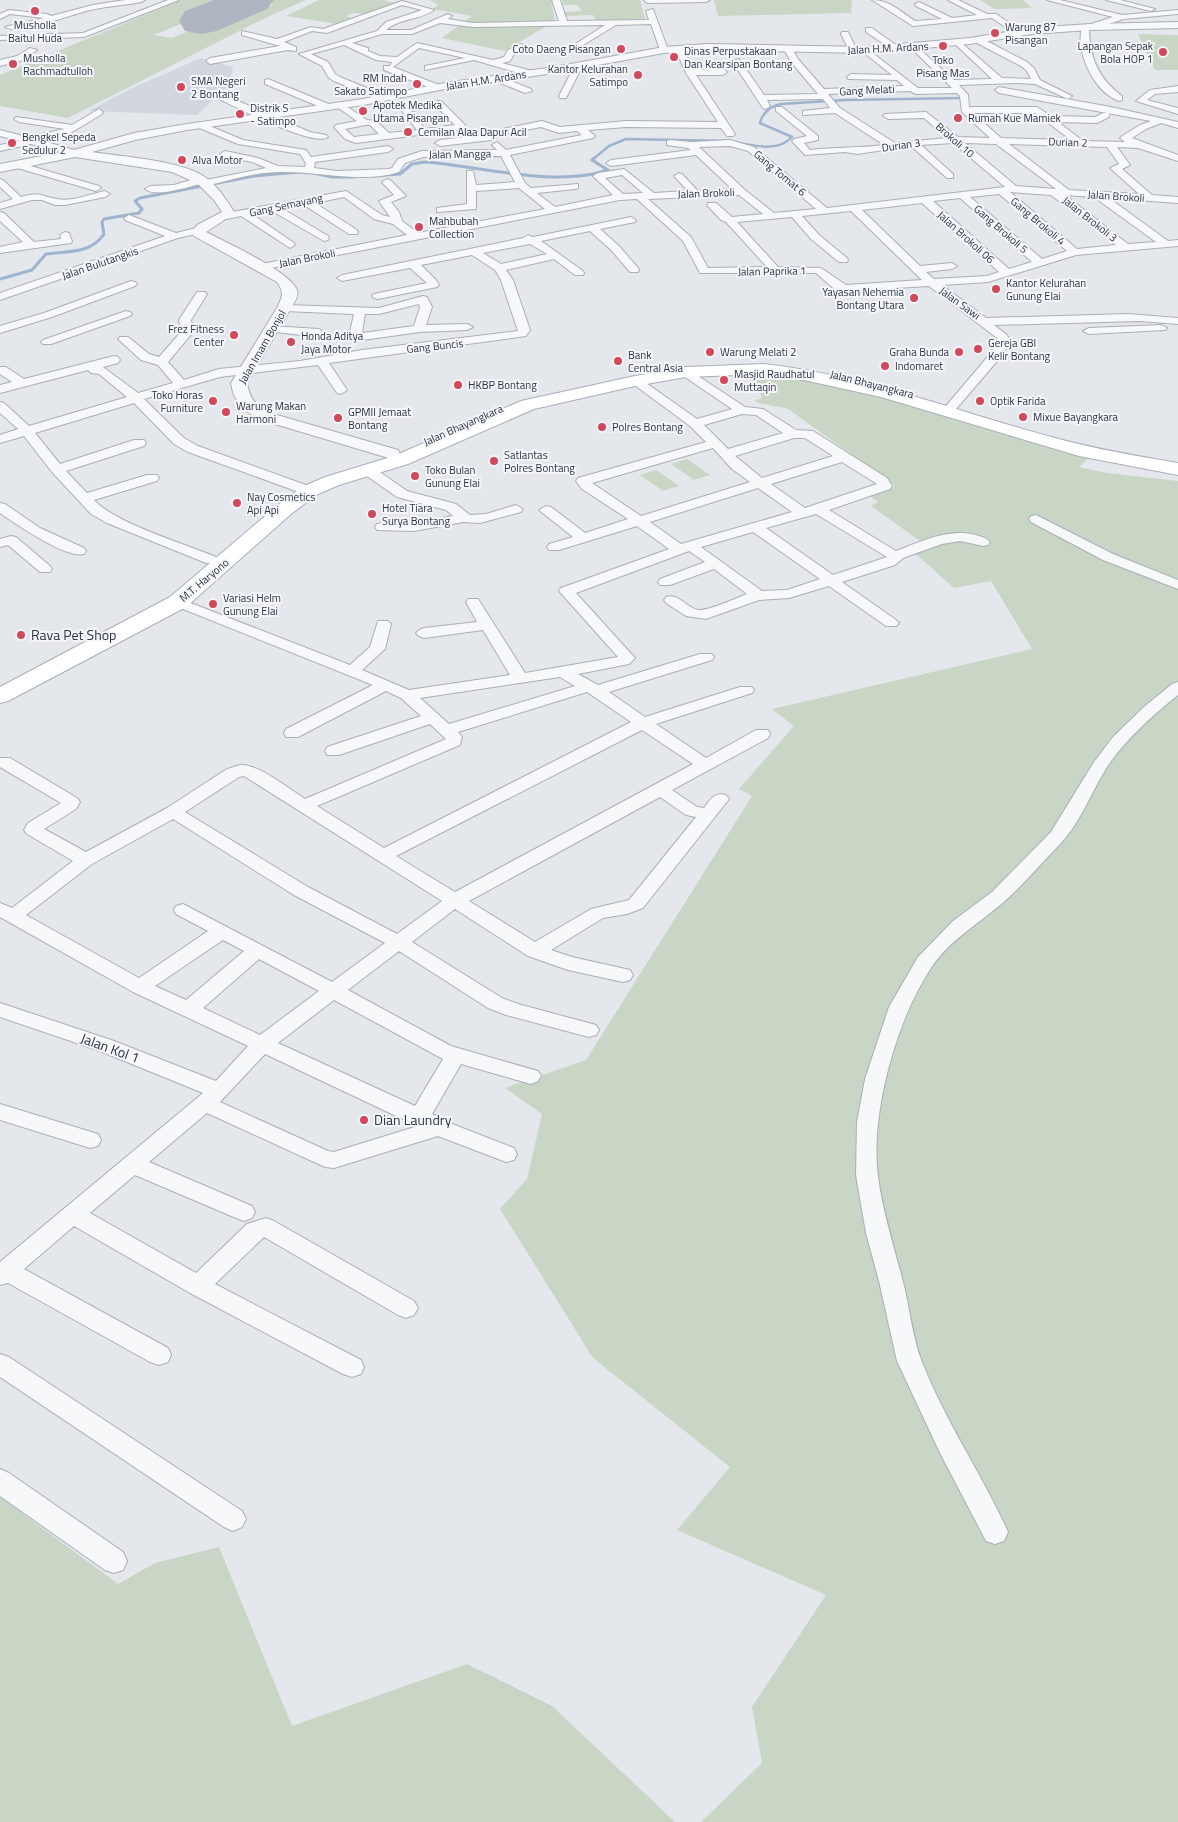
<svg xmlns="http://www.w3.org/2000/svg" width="1178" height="1822" font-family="'Titillium Web',sans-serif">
  <rect width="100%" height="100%" fill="#e4e7ec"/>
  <path fill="#d2d6de" d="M201 58 233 67 229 85 197 115 89 111 130 89Z"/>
  <path fill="#c9d6c5" d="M181 0H239L154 35 172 38 209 23 222 25 239 18 238 10 244 8 258 10 272 5V0H306L267 17 68 118 0 106V75Z
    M319 0H383L395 3 366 14 353 13 346 16 354 19 337 24 286 16Z
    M430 0H551L555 21 504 51 442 38 472 16 433 9 438 5Z
    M562 0H640L645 19 596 20 593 15 566 16 564 12 582 11 577 5H563Z
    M714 0H852L851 13 718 16Z
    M980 0H1023L1032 8 995 9Z
    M1138 34 1178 35V70H1155Z
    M747 373 778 375 867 392 1089 458 1079 467 1107 473 1178 481V1822H701L762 1763 752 1707 826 1595 677 1530 730 1467 593 1358 500 1209 527 1179 542 1114 505 1088 586 1060 752 796 739 789 794 726 772 709 1032 649 991 581 954 588 916 554 926 550 920 541 871 506 878 502 869 495 894 487V485L788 409C779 406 760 405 754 401L762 398 755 381 746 380Z
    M687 459 710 475 694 480 671 464Z
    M656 470 679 486 663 491 640 475Z
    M0 1497 118 1584 155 1563 219 1547 292 1726 467 1664 552 1706 675 1822H0Z"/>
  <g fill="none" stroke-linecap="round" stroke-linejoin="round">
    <path stroke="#9fb4cc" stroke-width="2.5" d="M734 142C753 145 777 153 792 137L760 123C762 113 771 106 781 104L845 100 963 98
      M592 160 609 146 626 139 726 141"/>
    <path stroke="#9fb4cc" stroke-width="3" d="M313 173 332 177H354
      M372 176 400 174 412 164 425 162C481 166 554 188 608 170L592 160 594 158
      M0 279 32 270 46 254C67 251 91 254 104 234L102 222 104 219 139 213 142 209 135 201 140 198 254 176 299 172"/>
    <path fill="#b0b6c1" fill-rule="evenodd" d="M214 0H274L267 9 217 31 201 34 185 31 179 21 185 11Z"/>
    <defs>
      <path id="minor" d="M125 0H145L141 2C126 5 110 6 95 9 77 12 18 36 5 27L44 18 10 14 0 19V14L9 10 47 14 51 16 93 5Z
        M168 0H179L84 37 0 40V36L83 33Z
        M552 0H560L567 21 649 20 646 11 653 9 668 50 664 52 660 50 651 24 616 25 580 47H577V43L605 25 473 27 440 23 412 34H382L352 43 368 48V51L380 56 397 57 417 43 493 60 504 57 508 50 520 44 527 46 514 54 510 61 502 63 532 71 533 73 529 76 474 60 425 70V66L465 58 419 48 393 67 439 85V89L436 90 384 70V66H390L392 62 376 60 344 45 311 54 328 62 335 74 340 77 386 96V100L383 101 334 81 329 78 322 66 299 54 377 31 386 22 422 10 402 5 327 33 312 31 284 42 296 47V51L288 50 210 64 206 61 210 58 280 46 242 35V31L277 39 311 27 323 29 402 1 434 10C420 20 400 18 386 30H411L448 14 452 16 448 19 473 23 559 21Z
        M644 0H710L706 2 647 3Z
        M872 0C890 0 901 12 915 21L942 19 916 6 915 4 919 2 952 18 977 15 948 0H958L987 14H996L1024 33 1017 35 992 18 913 26Z
        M1047 0H1060L1122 15 1178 10V14L1124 19 1089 30C1090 59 1099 79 1122 96V100L1119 101C1094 92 1075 52 1082 27L1113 17Z
        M1106 0H1120L1155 9 1151 11Z
        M866 28H872L900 48 893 50 866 32Z
        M842 32H848L857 50 856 52H850L841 34Z
        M975 38H981L1027 62 1034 68 1040 80 1072 96 1068 99 1035 84 1017 83 959 85 968 95 969 107H1037L1051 116 1095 117 1103 113H1109V117L1097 123 1058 122 1083 141 1125 142 1120 138 1122 136 1140 125 1151 121 999 93 995 90 999 87 1111 107 1178 122V128L1161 123 1146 129 1132 138 1178 155V161L1138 148 1117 147 1130 165 1122 169 1152 195 1178 197V203L1109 198 1168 241 1178 240V246L1076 255 988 282 942 285 986 318 1128 314 1178 318V324L1140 321 994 325 1007 335 1010 341 999 359 956 409 952 410 946 406 990 354 998 341 997 338 929 286 846 291 833 288 816 273H700L683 241 637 199 620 200 261 270 256 267 257 265 407 235 393 224 374 219 344 197 315 203 357 230 358 232 357 234H349L304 205 283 209 328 236 329 238 328 240 324 241 272 211 252 214 294 243 295 245 290 248 241 216 227 219 222 216 227 213 346 191 382 215 390 217 379 201 394 195 382 182 387 179 390 180 406 196 391 202 399 212 402 221 418 233 545 209 519 188 476 191V209L437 212V208L467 204V171H473L476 185 515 182 501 156 423 157 405 163 399 172C363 184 318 171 280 172 255 172 228 181 204 186L200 184C187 187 156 198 145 189L150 186 174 185 201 177 206 180 266 168 252 162 222 156 220 154 225 151 258 158 278 166 305 167 306 163 300 154 238 144 197 127 195 125 200 122 243 140 306 150 311 157 388 146 393 149 388 152 315 162 314 168 337 171 389 169 392 168 398 159 422 151 497 150 492 145 497 142 506 150 582 135 577 131 559 133 541 127 495 136 491 140 440 146 435 143 440 140 483 135 488 132 542 121 560 127 626 121 718 122 686 73 675 48 679 46 683 48 693 70 723 69 727 72 723 75H696L735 134 733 136H727L721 128 626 127 588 130 595 136 593 138 510 155 525 183 531 188 578 184V188L575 189 537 193 555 207 613 195 593 176 598 173 624 169 654 193 688 191 674 176 679 173 682 174 698 191 732 189 696 155 611 166 606 163 611 160 691 150 688 148 667 145V141L670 140 691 142 730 140 754 147 827 208 1005 187 953 143 921 145 953 174V178H947L911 146 857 154 845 152 805 155 792 141 794 139 807 136 776 111V107H782L818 136V140L804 143 810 150C835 147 859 148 884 145L835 113 803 115V111L830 108 823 99 767 100 770 106 766 109 763 108 732 61 739 59 764 95 818 94 791 62 784 49 788 47H791L798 59 824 89 904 86 897 80 848 79 847 77 851 74 892 75 863 52V48H866L918 88H952L911 48V44H914L954 80 992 79 955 44 954 42 958 40 1002 78 1031 79 1027 71 1021 66 975 42ZM910 91 916 94 957 93 960 96 962 112 990 138 958 137 926 112 885 114 883 116 888 119 924 118 947 138 895 143 840 108 828 94ZM973 113H1035L1071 140 1001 138ZM965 143 996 144 1056 189 1016 186ZM1009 144 1107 147 1119 164 1110 168 1139 194 1069 190ZM730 146 748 151 816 209 774 213 745 190 699 147ZM622 175 643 193 623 194 605 178ZM1010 192 1051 195 1116 245 1077 249ZM999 194 1067 251 1042 259 970 197ZM739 195 763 214 732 217 716 203H708L707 205 721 220 726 222 767 267 708 268 691 237 648 199ZM1065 195 1094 197 1156 242 1128 244ZM960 198 1032 262 1009 269 933 201ZM922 203 999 272 987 276 934 279 926 272 952 269 957 266 952 263 920 266 862 210ZM851 211 922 280 846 285 821 268 778 267 737 222 792 217 811 239 839 262H847L848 260 847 258 819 235 802 216Z
        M30 48 37 50 23 60 0 66V60L17 56Z
        M576 63 583 65 566 98H560L559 96Z
        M496 75 531 89 532 91 525 93 493 80 492 78Z
        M268 79 331 105 332 107 328 110 325 109 265 84V80Z
        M1178 86V92L1155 94 1147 100 1178 108V114L1136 101 1150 90Z
        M222 94 310 132 326 135 328 137C315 148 236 107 219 99L218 97Z
        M439 101 442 102 465 125V129L356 143 345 139 334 127 336 125 357 121 337 107 336 105 340 102 367 120 376 121 389 133 417 130 402 111 405 106ZM437 107 455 125 425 129 411 111ZM365 125H370L379 134 354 137 345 129Z
        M99 109 103 112 102 114 69 134 39 140 78 151V155L75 156 31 144 0 151V145L20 141 0 136V130L27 137 65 129 19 122 14 119 16 117 72 125Z
        M17 162 99 186 101 188 96 191 14 167V163Z
        M0 179 3 180 21 197C41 191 40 196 57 199 71 202 91 194 105 191L110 194 105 197 65 205H55L42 200H32L0 209V203L13 199 0 187Z
        M0 212 4 213 34 242 61 239 60 235 65 232 69 233 72 241 71 243 0 253V247L23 242 0 221Z
        M129 215 176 233 200 227 205 230 204 232 178 238 0 300V293L165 236 125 220 124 218Z
        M631 217 636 220 635 222 600 229 619 246 638 268 639 270 638 272H630L611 250 590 231 541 241 583 271 584 273 583 275H575L554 259 506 270 513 280 530 330 526 336 329 363 347 390 341 394 337 393 318 365 220 377 144 399 184 438 198 446 306 485 308 488 306 491H296L188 452 174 444 134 403 35 433 60 464 134 440H144L146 443 144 446 66 471 87 493 147 475H157L159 478 157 481 94 500C115 523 185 544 216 557L218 560 216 563H206L107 523 91 514 52 472 24 436 0 443V435L18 429 0 413V402L4 403 29 426 127 397 99 374 91 373 88 370 0 393V385L12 382 0 374V367H6L24 379 114 356 118 357 120 360 118 363 103 367 138 393 173 383 158 365 141 360 118 339 120 337H128L149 354 159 357 181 332 179 320 197 292H205L207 294 191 320 193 332 168 362 184 380 219 369 300 361 362 350 518 331 501 280 495 270 472 255 421 265 436 280 439 285 437 287 378 299 374 298 372 296 374 294 427 283 410 268 342 281 337 278 342 275 523 238 528 235 533 237ZM530 244 547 254 501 264 483 253Z
        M131 281 135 282 137 284 135 286 52 317 0 333V326L44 313Z
        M423 296 427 297 432 307 426 325 467 324 473 327 467 330 420 332 355 341 349 337 354 314 284 311 278 308 284 305 379 308ZM419 304 420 307 414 326 362 333 365 314H379Z
        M126 311 130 312 132 314 130 316 51 344H43L41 342 43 340Z
        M1161 325 1167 328 1165 330 1089 334 1083 331 1089 328Z
        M271 326 319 329 325 333 319 337 267 331 265 329 267 327Z
        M686 368 745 407 763 409 796 430 813 431 887 478 892 486 890 489 829 510 896 551C922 541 949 528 976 535 982 537 987 538 990 542L988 545 983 546 960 541 942 544 903 558 895 565 842 582 896 620 899 623 896 626H886L829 586 789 598 759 600 706 619 686 616 666 603 664 600 666 597C679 593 685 607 698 610 709 611 736 598 747 594L714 569 670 585H660L658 582 660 579 705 562 689 551 576 593 635 658 629 664 578 674 598 685 700 654H712L714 657 712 660 609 692 645 717 740 687H752L754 690 752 693 656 724 706 758 756 730H768L770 734 768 738 672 790 697 807 704 808C711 799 714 792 726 795L729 799 643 908 627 914 603 918 551 950 572 957 630 970 633 975 630 980 623 982 568 970 528 956 455 909 412 942 502 998 518 1004 596 1025 599 1030 596 1035 589 1037 506 1015 488 1008 399 951 348 990 451 1046 538 1071 541 1076 538 1081 531 1084 461 1064 432 1114 447 1122 514 1148 517 1154 514 1160 506 1162 438 1136 334 1168 325 1167 207 1113 149 1162 252 1206 255 1212 252 1218 244 1221 236 1218 135 1175 90 1213 196 1273 247 1224 266 1218 274 1221 414 1301 418 1308 414 1315 406 1318 398 1315 264 1237 215 1284 361 1360 364 1367 361 1374 352 1377 343 1374 190 1293 74 1226 24 1269 168 1348 171 1355 168 1362 159 1365 150 1362 8 1283 0 1285V1262L203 1093 100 1051 0 1017V1003L114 1041 216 1081 248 1046 133 992 0 917V903L12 908 73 861 27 834 24 830 28 823 61 803 0 767V758H10L77 798 80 802 76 809 44 829 86 852 167 808 227 769C232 768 237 765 242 765 261 766 288 788 305 799L446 739 430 724 339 755H327L325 751 327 747 421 716 401 698 386 691 298 737H286L284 733 286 729 373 685 173 605 171 602 173 599 178 598 350 665 370 647 378 621H388L391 624 385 649 362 670 409 690 510 675 483 630 424 638 419 636 416 633 419 630 424 628 477 622 466 602 468 599H478L480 602 525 673 618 657 559 591 561 588 669 549 637 526 559 550H549L547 547 549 544 573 537 539 510 546 506 551 507 585 533 628 519 582 489 576 481 578 478 706 442 690 426 629 381 635 377 639 378 697 419 732 409 682 375 680 372 682 369ZM742 414 756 415 783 433 728 449 704 425ZM794 438H805L833 456 762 478 735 456ZM713 448 732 469 750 482 641 516 592 483ZM842 462 877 484 805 508 771 484ZM758 488 792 512 681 544 650 522ZM816 514 887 557 833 575 766 528ZM753 532 820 579 787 590 762 591 701 547ZM560 677 575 686 449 724 420 698ZM587 692 631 722 384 848 317 806 460 745 462 737 458 732ZM642 730 693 764 455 892 396 856ZM244 776 442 901 397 934 308 887 185 812 239 777ZM660 797 686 815 696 817 629 900 591 909 535 942 469 901ZM173 819 294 895 385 943 332 982 183 904 176 906 174 910 176 914 208 931 139 978 26 915 92 864ZM223 940 244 951 186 1000 155 986ZM259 959 319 991 260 1035 203 1008ZM334 1000 443 1059 415 1106 278 1043ZM265 1054 411 1123 418 1126 334 1152 328 1151 220 1102Z
        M369 467 374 468 407 491 456 504 470 515 486 514 516 505 523 509 521 512 480 523 463 522 414 531 377 530 375 527 377 524 382 523H414L453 516 446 510 397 497 364 474 362 471 364 468Z
        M0 503 5 504 40 528 84 548 86 551 84 554C66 559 16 524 0 513Z
        M1036 515 1113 554 1178 580V589L1103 560 1031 522 1029 519 1031 516Z
        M11 536 16 537 50 566 52 569 50 572H40L8 545 0 547V539Z
        M1178 682V695C1153 715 1128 737 1109 764 1093 788 1081 822 1061 843 1043 861 1026 882 1007 899 982 922 951 938 931 968 896 1021 870 1114 878 1177 883 1213 894 1247 903 1282 910 1308 912 1337 922 1362 945 1421 982 1474 1008 1532L1004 1541 995 1544 986 1541 940 1453 897 1361 879 1281 866 1233 856 1175 857 1122 865 1079 889 1007 918 957 953 921 992 892 1051 832 1094 762 1113 737 1144 707 1172 684Z
        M0 1104 98 1134 101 1140 98 1146 90 1148 0 1120Z
        M0 1354 9 1357 242 1511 246 1519 242 1527 233 1531 224 1527 0 1377Z
        M0 1469 9 1473 123 1552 127 1561 123 1570 114 1573 105 1570 0 1496Z"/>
      <path id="tertiary" d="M1178 22V28L1090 30 1031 34 970 44 866 53 708 50 664 53 554 73 445 89 363 105 187 130 135 140 92 152C123 157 180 160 205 177 218 186 227 201 235 213L206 232C225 242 291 272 297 290 299 296 294 303 291 308L247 383C250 400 255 404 270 413L398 450 400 454 398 458 392 459 258 419C242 409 234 402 231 383L277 308C282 297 285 293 277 282L194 236 192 233 197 225 222 212 214 200 197 183 172 172 75 157 0 172V164L74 150 134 133 187 124 363 99 445 83 554 67 664 47 708 44 866 47 970 38 1031 28 1090 24Z"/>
      <path id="secondary" d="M764 364C864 375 958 412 1055 438 1095 449 1137 456 1178 463V475L1079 456 881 397 790 377 764 374 686 377 635 386 534 409 408 464 339 485 316 495 291 514 186 607 8 701 0 703V687L170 597 277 506 302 487 325 477 394 456 521 401 635 376 686 367Z"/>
    </defs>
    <use href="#minor" stroke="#a9aeb7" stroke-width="2"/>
    <use href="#tertiary" stroke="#a9aeb7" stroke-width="2"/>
    <use href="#secondary" stroke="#a9aeb7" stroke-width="2"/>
    <use href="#minor" fill="#f7f8fa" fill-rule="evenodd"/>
    <use href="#tertiary" fill="#f7f8fa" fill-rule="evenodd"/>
    <use href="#secondary" fill="#fff" fill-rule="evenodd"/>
  </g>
  <g fill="#d1495b" stroke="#f4f6f9" stroke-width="2">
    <circle cx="35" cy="11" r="5"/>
    <circle cx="995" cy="33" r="5"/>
    <circle cx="943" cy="46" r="5"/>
    <circle cx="621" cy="49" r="5"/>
    <circle cx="1163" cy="52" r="5"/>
    <circle cx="674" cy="57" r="5"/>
    <circle cx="13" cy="64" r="5"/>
    <circle cx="638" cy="75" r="5"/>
    <circle cx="417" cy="84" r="5"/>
    <circle cx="181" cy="87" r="5"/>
    <circle cx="363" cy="111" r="5"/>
    <circle cx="240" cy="114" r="5"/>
    <circle cx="958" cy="118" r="5"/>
    <circle cx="408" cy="132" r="5"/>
    <circle cx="12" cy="143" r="5"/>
    <circle cx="182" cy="160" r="5"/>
    <circle cx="419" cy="227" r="5"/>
    <circle cx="996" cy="289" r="5"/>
    <circle cx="914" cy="298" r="5"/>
    <circle cx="234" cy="335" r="5"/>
    <circle cx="291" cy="342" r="5"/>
    <circle cx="978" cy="349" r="5"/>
    <circle cx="710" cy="352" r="5"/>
    <circle cx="959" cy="352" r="5"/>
    <circle cx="618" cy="361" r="5"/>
    <circle cx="885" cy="366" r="5"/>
    <circle cx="724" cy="380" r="5"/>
    <circle cx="458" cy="385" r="5"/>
    <circle cx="213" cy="401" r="5"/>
    <circle cx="980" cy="401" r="5"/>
    <circle cx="226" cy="412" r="5"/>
    <circle cx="1023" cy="417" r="5"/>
    <circle cx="338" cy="418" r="5"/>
    <circle cx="602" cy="427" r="5"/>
    <circle cx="494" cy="461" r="5"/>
    <circle cx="415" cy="476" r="5"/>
    <circle cx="237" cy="503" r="5"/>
    <circle cx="372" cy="514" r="5"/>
    <circle cx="213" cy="604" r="5"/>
    <circle cx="21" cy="635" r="5"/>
    <circle cx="364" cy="1120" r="5"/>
  </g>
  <g text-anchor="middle" stroke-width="4" stroke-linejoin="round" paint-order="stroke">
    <g font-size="11" fill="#2b3445" stroke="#f4f6f9" text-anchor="start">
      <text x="35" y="29" text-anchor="middle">Musholla<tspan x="35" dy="13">Baitul Huda</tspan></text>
      <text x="1005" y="31">Warung 87<tspan x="1005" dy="13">Pisangan</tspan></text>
      <text x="1153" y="50" text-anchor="end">Lapangan Sepak<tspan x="1153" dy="13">Bola HOP 1</tspan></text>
      <text x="611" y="53" text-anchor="end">Coto Daeng Pisangan</text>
      <text x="684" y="55">Dinas Perpustakaan<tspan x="684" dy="13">Dan Kearsipan Bontang</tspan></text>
      <text x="23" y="62">Musholla<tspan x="23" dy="13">Rachmadtulloh</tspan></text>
      <text x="943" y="64" text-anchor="middle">Toko<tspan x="943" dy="13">Pisang Mas</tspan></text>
      <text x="628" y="73" text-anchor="end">Kantor Kelurahan<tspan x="628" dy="13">Satimpo</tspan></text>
      <text x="407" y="82" text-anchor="end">RM Indah<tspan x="407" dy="13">Sakato Satimpo</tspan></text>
      <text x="191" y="85">SMA Negeri<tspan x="191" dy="13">2 Bontang</tspan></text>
      <text x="373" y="109">Apotek Medika<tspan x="373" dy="13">Utama Pisangan</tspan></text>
      <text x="250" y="112">Distrik S<tspan x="250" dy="13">- Satimpo</tspan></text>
      <text x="968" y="122">Rumah Kue Mamiek</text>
      <text x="418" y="136">Cemilan Alaa Dapur Acil</text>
      <text x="22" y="141">Bengkel Sepeda<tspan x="22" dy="13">Sedulur 2</tspan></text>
      <text x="192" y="164">Alva Motor</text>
      <text x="429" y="225">Mahbubah<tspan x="429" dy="13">Collection</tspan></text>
      <text x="1006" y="287">Kantor Kelurahan<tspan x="1006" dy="13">Gunung Elai</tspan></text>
      <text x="904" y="296" text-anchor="end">Yayasan Nehemia<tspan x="904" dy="13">Bontang Utara</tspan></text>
      <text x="224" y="333" text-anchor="end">Frez Fitness<tspan x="224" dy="13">Center</tspan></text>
      <text x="301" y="340">Honda Aditya<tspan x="301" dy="13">Jaya Motor</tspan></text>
      <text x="988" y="347">Gereja GBI<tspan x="988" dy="13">Kelir Bontang</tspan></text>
      <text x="720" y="356">Warung Melati 2</text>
      <text x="949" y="356" text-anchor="end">Graha Bunda</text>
      <text x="628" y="359">Bank<tspan x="628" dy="13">Central Asia</tspan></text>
      <text x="895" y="370">Indomaret</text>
      <text x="734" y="378">Masjid Raudhatul<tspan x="734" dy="13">Muttaqin</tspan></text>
      <text x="468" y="389">HKBP Bontang</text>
      <text x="203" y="399" text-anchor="end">Toko Horas<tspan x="203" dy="13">Furniture</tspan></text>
      <text x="990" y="405">Optik Farida</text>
      <text x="236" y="410">Warung Makan<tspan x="236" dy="13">Harmoni</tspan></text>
      <text x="348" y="416">GPMII Jemaat<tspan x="348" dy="13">Bontang</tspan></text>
      <text x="1033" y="421">Mixue Bayangkara</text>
      <text x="612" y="431">Polres Bontang</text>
      <text x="504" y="459">Satlantas<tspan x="504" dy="13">Polres Bontang</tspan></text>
      <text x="425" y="474">Toko Bulan<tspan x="425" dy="13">Gunung Elai</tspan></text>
      <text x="247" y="501">Nay Cosmetics<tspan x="247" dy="13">Api Api</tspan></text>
      <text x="382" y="512">Hotel Tiara<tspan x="382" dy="13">Surya Bontang</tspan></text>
      <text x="223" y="602">Variasi Helm<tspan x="223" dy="13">Gunung Elai</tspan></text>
    </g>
    <g font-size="11" fill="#2b3445" stroke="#f4f6f9">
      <text transform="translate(888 48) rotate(-3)" y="4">Jalan H.M. Ardans</text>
      <text transform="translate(486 80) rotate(-9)" y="4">Jalan H.M. Ardans</text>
      <text transform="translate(867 90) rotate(-3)" y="4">Gang Melati</text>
      <text transform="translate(955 140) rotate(41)" y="4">Brokoli 10</text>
      <text transform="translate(1068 142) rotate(2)" y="4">Durian 2</text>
      <text transform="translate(901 145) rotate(-8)" y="4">Durian 3</text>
      <text transform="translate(460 154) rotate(-1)" y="4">Jalan Mangga</text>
      <text transform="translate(780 173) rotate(40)" y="4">Gang Tomat 6</text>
      <text transform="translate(706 193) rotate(-2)" y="4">Jalan Brokoli</text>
      <text transform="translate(1116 196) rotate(4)" y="4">Jalan Brokoli</text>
      <text transform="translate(286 205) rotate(-12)" y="4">Gang Semayang</text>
      <text transform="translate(1090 219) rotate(38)" y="4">Jalan Brokoli 3</text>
      <text transform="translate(1038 221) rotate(40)" y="4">Gang Brokoli 4</text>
      <text transform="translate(1001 229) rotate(41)" y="4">Gang Brokoli 5</text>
      <text transform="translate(966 237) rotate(42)" y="4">Jalan Brokoli 06</text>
      <text transform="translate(307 258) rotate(-11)" y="4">Jalan Brokoli</text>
      <text transform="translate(100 263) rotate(-19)" y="4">Jalan Bulutangkis</text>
      <text transform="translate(772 271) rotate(-1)" y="4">Jalan Paprika 1</text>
      <text transform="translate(960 303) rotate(36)" y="4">Jalan Sawi</text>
      <text transform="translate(435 346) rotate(-6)" y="4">Gang Buncis</text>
      <text transform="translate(262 347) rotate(-60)" y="4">Jalan Imam Bonjol</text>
      <text transform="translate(872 384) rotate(14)" y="4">Jalan Bhayangkara</text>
      <text transform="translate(463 425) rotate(-24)" y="4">Jalan Bhayangkara</text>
      <text transform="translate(204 580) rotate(-40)" y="4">M.T. Haryono</text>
    </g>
    <g font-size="14" fill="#2b3445" stroke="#f4f6f9" text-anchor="start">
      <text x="31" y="640">Rava Pet Shop</text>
      <text x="374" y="1125">Dian Laundry</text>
    </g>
    <g font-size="14" fill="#2b3445" stroke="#f4f6f9">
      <text transform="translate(110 1048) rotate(20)" y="5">Jalan Kol 1</text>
    </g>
  </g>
</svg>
